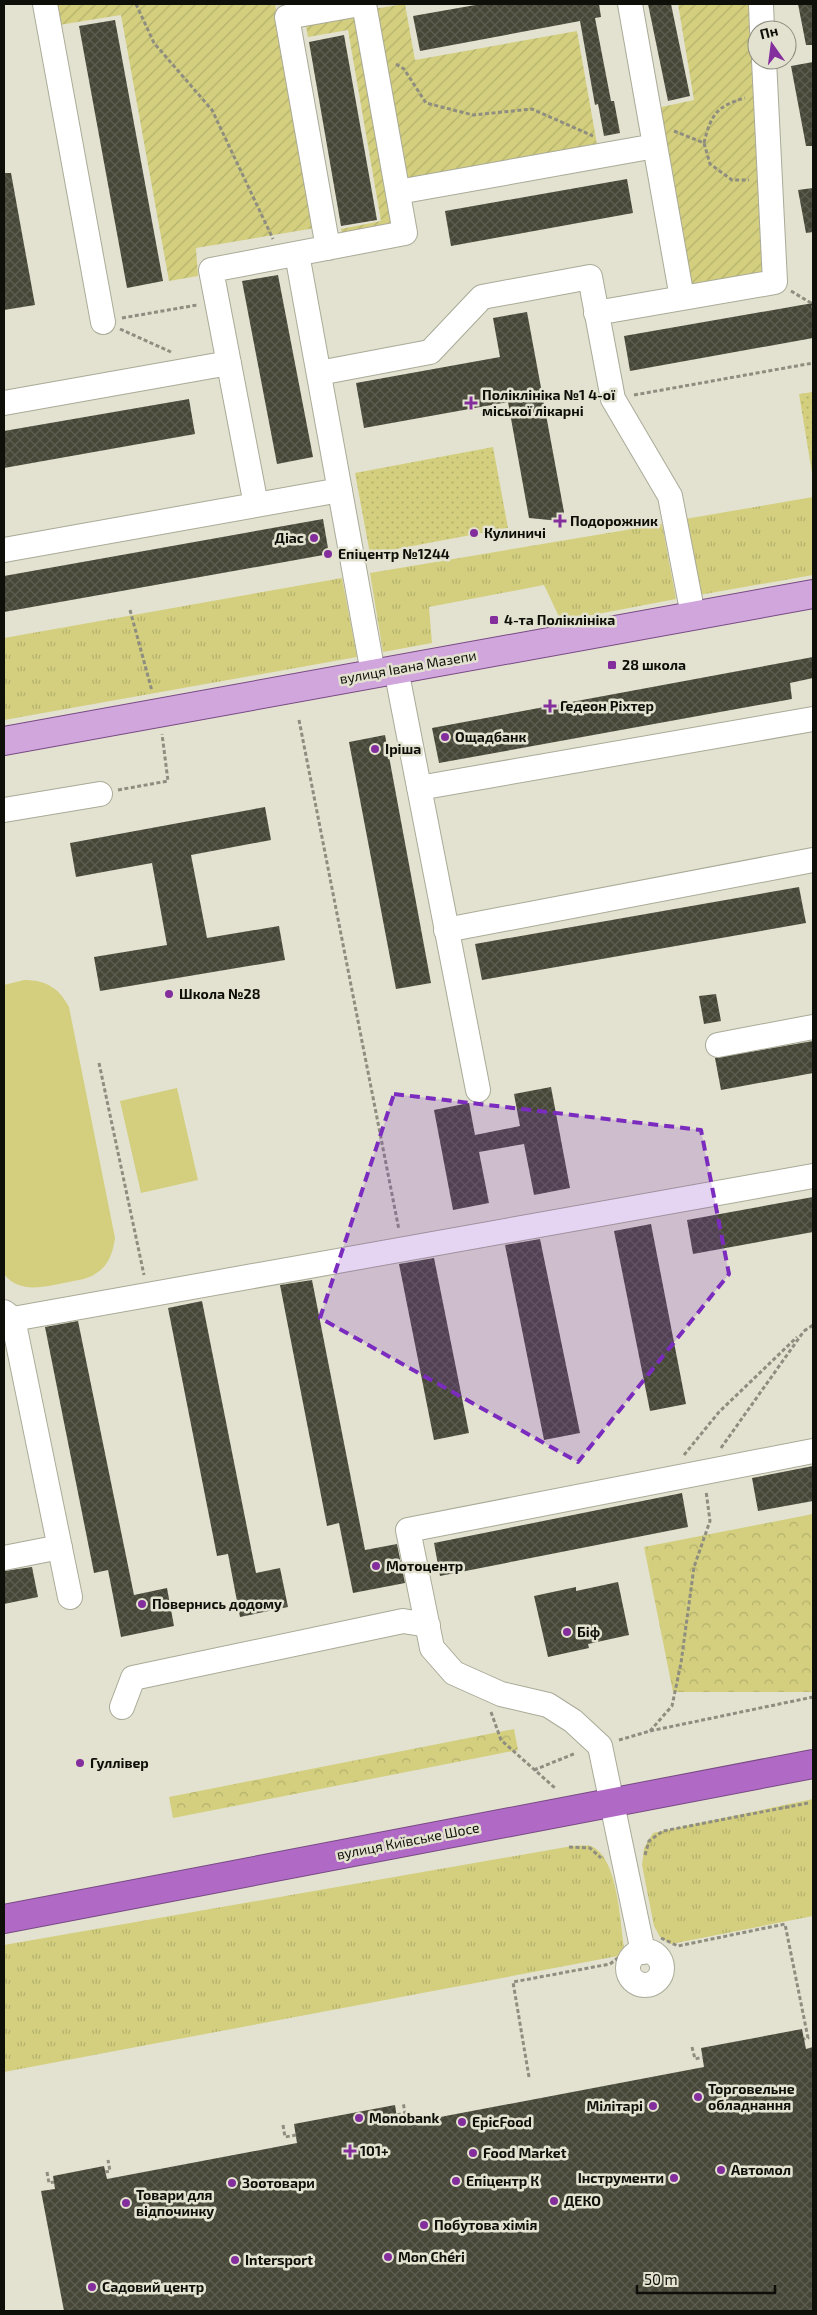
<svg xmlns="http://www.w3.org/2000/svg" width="817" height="2315" font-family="'Exo 2',sans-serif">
  <defs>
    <pattern id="grass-tufts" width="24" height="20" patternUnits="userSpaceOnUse" patternTransform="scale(1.25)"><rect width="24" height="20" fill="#d3cf7f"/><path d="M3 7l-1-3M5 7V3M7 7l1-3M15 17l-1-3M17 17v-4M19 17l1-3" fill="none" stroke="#b4b16c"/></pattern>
    <pattern id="forest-crowns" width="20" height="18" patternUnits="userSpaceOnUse" patternTransform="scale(1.25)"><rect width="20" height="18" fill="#d3cf7f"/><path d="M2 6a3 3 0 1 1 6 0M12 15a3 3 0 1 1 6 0" fill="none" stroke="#b4b16c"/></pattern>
    <pattern id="park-dots" width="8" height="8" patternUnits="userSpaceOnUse" patternTransform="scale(1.25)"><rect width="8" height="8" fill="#d3cf7f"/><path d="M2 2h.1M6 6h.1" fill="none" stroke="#b4b16c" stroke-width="1.8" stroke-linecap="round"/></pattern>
    <pattern id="garden-furrows" width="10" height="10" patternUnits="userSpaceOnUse" patternTransform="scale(1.25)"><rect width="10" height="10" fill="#d3cf7f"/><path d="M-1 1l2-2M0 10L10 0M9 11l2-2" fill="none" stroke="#b4b16c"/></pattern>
    <pattern id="building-cross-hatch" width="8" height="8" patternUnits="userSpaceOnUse" patternTransform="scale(1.25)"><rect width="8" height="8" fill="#474738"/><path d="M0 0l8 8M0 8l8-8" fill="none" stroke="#5d5d51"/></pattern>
  </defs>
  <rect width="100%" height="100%" fill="#e3e2d0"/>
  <path fill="url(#grass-tufts)" d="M813 497V575L699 595 685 519Z
    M662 524 676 599 561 621 544 585 429 607 432 643 383 652 370 573Z
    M342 578 357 657 4 720V638Z
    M813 1799V1916L671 1944 660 1937 654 1926 642 1865 644 1848 653 1833Z
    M572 1846C577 1846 586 1845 591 1846 618 1857 620 1922 624 1947V1950L618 1956 4 2072V1945Z"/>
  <path fill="url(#forest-crowns)" d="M813 1514V1692H673L644 1547Z
    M514 1729 518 1750 173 1818 169 1797Z"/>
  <path fill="url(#park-dots)" d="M813 392V473H812L799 394Z
    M493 447 508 528 370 554 355 473Z"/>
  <path fill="url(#garden-furrows)" d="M55 4H275L315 228 196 248 198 276 169 281 121 15 59 25Z
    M405 4 415 60 577 31 598 150 404 184 373 9Z
    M678 4H752L767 274 689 287 657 108 694 100Z
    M358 10 397 230 343 240 341 229 381 221 348 30 308 37 305 20Z"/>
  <path fill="#d3cf7f" d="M24 980C46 980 59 988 69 1007L115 1238C113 1252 109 1266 95 1274 88 1279 78 1280 69 1282 47 1286 20 1295 4 1274V985Z
    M177 1088 198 1180 141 1193 120 1101Z"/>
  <path fill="url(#building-cross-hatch)" d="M481 4H599L601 17 595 18 611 101H614L620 133 604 136 598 104 595 105 580 21 420 51 413 16Z
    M648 4H671L690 96 668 101Z
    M798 4H813V45H806Z
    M115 20 163 281 127 288 79 26Z
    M344 35 377 220 341 226 309 42Z
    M813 62V146H806L791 66Z
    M4 173H11L35 305 4 310Z
    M627 179 633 213 451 246 445 211Z
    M813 188V232L806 233 798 190Z
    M278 275 313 457 277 464 242 281Z
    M813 303V338L630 371 624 336Z
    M527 312 564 512 560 521 529 518 508 402 364 428 356 383 500 357 493 318Z
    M189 399 195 434 4 468V431Z
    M323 519 329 554 4 612V576Z
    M813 657V678L790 683 792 699 439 763 432 728Z
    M385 735 431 983 396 989 349 742Z
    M265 807 271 840 191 855 207 938 279 926 285 960 100 991 94 957 167 945 152 863 76 877 70 843Z
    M799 887 806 923 482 980 475 944Z
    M716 994 721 1021 704 1024 699 996Z
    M813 1041V1073L721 1090 715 1058Z
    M551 1087 570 1188 534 1195 524 1144 479 1152 489 1203 453 1210 434 1110 469 1103 475 1135 520 1126 514 1094Z
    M813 1197V1232L693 1254 687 1220Z
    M651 1224 686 1404 650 1411 614 1231Z
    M540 1239 580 1433 544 1440 505 1245Z
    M434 1258 469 1433 434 1440 399 1264Z
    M312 1280 365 1550 397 1544 405 1583 353 1593 339 1523 327 1526 280 1285Z
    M202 1301 256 1573 280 1568 288 1607 240 1617 228 1554 217 1556 168 1308Z
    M78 1321 134 1595 167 1588 174 1626 121 1637 108 1570 94 1573 45 1327Z
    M813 1466V1501L758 1511 752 1478Z
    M682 1493 688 1527 440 1576 434 1543Z
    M32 1567 38 1597 4 1604V1571Z
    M618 1582 629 1635 588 1644 589 1648 548 1657 534 1596 576 1587V1591Z
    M802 2029 806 2049 813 2047V2311H64L41 2191 55 2189 53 2176 104 2166 107 2179 297 2143 294 2124 395 2105 398 2125 704 2067 701 2048Z"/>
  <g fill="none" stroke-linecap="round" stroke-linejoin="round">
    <defs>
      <path id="minor" d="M45 4 103 322
        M630 4 682 298
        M761 4 762 30
        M398 192 655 146
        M328 248 287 17 360 4
        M297 254 373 673
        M596 313 775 282 764 60
        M319 373 430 352 482 297 590 277 613 399 670 496 693 615
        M4 403 229 363
        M256 505 211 270 405 233 364 4
        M4 550 340 490
        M396 669 478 1090
        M419 788 813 719
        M4 810 100 794
        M446 930 813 860
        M718 1045 813 1027
        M4 1312 13 1319 813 1176
        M13 1319 70 1597
        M4 1558 60 1547
        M122 1707 133 1678 403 1621 428 1625
        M628 1968a17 17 0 1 1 34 0a17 17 0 1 1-34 0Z
        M643 1952 600 1746 573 1721 548 1705 501 1694 454 1673 432 1648 408 1530 813 1451"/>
      <path id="major" d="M4 741 813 594"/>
      <path id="highway" d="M4 1919 813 1764"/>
    </defs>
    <use href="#minor" stroke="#aaaa98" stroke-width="26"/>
    <use href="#major" stroke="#784a84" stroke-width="30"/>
    <use href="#highway" stroke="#784a84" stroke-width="30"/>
    <path stroke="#8e8d80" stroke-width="3" stroke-dasharray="4 2.5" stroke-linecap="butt" d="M136 4 154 43 212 110 273 239
      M396 64 404 69 426 103 473 115 532 109 593 136
      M674 131 704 143 710 164 732 180H749
      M704 143C711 114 717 106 745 98
      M791 291 811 303 813 307
      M122 318 197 305
      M120 329 171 352
      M634 395 813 363
      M130 610 152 691
      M299 720 399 1230
      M118 790 168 781 162 734
      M99 1063 144 1275
      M804 1331 813 1325
      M721 1448 804 1331
      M684 1455 719 1412 797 1337
      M491 1712 501 1740 555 1788
      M650 1731 672 1706 681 1663 694 1567 710 1521 706 1491
      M619 1740 650 1731 813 1697
      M534 1770 576 1753
      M569 1847 590 1848 601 1858
      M645 1855 649 1841 663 1831 808 1803
      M661 1938 678 1946 785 1924 808 2038 804 2039
      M692 2047 695 2059 703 2057
      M529 2077 513 1982 610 1964 623 1954
      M397 2115 405 2113 403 2102
      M283 2125 285 2137 296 2135
      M47 2172 49 2183 54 2182
      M105 2172 110 2171 108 2160"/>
    <use href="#minor" stroke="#fff" stroke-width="24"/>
    <use href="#major" stroke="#d0a6dd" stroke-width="28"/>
    <use href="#highway" stroke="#b06ac6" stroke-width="28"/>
  </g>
  <path fill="#7b2cbf" fill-opacity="0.2" stroke="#7b2cbf" stroke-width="4" stroke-dasharray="10 6" stroke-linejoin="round" d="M394 1094 701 1130 729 1274 578 1462 320 1318Z"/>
  <g fill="#832e9c" stroke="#e3e2d0" stroke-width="2">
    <path d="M468.5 395.5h5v5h5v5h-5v5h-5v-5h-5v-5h5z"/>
    <path d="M557.5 513.5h5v5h5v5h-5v5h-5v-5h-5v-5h5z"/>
    <circle cx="474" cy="533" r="5"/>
    <circle cx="314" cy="538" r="5"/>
    <circle cx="328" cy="554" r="5"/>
    <rect x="489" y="615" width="10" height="10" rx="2.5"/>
    <rect x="607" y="660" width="10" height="10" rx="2.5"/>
    <path d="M547.5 698.5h5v5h5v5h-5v5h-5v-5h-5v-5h5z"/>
    <circle cx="445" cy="737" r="5"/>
    <circle cx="375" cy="749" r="5"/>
    <circle cx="169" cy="994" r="5"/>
    <circle cx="376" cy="1566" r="5"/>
    <circle cx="142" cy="1604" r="5"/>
    <circle cx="567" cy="1632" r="5"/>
    <circle cx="80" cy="1763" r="5"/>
    <circle cx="698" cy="2097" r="5"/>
    <circle cx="653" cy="2106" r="5"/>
    <circle cx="359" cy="2118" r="5"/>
    <circle cx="462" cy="2122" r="5"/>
    <path d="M347.5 2143.5h5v5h5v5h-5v5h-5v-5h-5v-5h5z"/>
    <circle cx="473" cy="2153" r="5"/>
    <circle cx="721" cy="2170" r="5"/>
    <circle cx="674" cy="2178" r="5"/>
    <circle cx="456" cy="2181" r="5"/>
    <circle cx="232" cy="2183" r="5"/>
    <circle cx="554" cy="2201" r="5"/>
    <circle cx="126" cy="2203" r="5"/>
    <circle cx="424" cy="2225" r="5"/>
    <circle cx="388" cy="2257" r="5"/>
    <circle cx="235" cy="2260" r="5"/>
    <circle cx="92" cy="2287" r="5"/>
  </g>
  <g text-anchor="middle" stroke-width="5" stroke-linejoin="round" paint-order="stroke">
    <g font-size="14" font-weight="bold" fill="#0f0f09" stroke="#e3e2d0" text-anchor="start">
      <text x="482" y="400">Поліклініка №1 4-ої<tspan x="482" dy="16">міської лікарні</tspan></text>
      <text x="570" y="526">Подорожник</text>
      <text x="484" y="538">Кулиничі</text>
      <text x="304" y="543" text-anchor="end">Діас</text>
      <text x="338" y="559">Епіцентр №1244</text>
      <text x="504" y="625">4-та Поліклініка</text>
      <text x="622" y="670">28 школа</text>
      <text x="560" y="711">Гедеон Ріхтер</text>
      <text x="455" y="742">Ощадбанк</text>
      <text x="385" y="754">Іріша</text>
      <text x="179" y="999">Школа №28</text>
      <text x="386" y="1571">Мотоцентр</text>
      <text x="152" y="1609">Повернись додому</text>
      <text x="577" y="1637">Біф</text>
      <text x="90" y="1768">Гуллівер</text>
      <text x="708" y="2094">Торговельне<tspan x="708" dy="16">обладнання</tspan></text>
      <text x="643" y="2111" text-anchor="end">Мілітарі</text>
      <text x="369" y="2123">Monobank</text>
      <text x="472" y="2127">EpicFood</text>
      <text x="360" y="2156">101+</text>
      <text x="483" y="2158">Food Market</text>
      <text x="731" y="2175">Автомол</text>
      <text x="664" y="2183" text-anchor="end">Інструменти</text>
      <text x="466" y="2186">Епіцентр К</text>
      <text x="242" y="2188">Зоотовари</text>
      <text x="136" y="2200">Товари для<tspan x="136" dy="16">відпочинку</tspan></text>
      <text x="564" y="2206">ДЕКО</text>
      <text x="434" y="2230">Побутова хімія</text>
      <text x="398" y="2262">Mon Chéri</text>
      <text x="245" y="2265">Intersport</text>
      <text x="102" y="2292">Садовий центр</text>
    </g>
    <g font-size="14" fill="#0f0f09" stroke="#e3e2d0">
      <text transform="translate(408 667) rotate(-10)" y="5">вулиця Івана Мазепи</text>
      <text transform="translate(408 1841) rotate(-11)" y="5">вулиця Київське Шосе</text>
    </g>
  </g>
  <rect width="817" height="2315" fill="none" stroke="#0f0f09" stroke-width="10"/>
  <g transform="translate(772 45) rotate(346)"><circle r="24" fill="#e3e2d0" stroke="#8e8e80"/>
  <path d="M0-4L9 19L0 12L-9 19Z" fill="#832e9c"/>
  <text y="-8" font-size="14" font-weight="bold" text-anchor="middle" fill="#0f0f09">Пн</text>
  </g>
  <path d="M637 2285v8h138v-8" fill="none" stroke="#0f0f09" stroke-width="2.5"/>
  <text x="644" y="2285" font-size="15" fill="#0f0f09" stroke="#e3e2d0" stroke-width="4" paint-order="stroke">50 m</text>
</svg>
